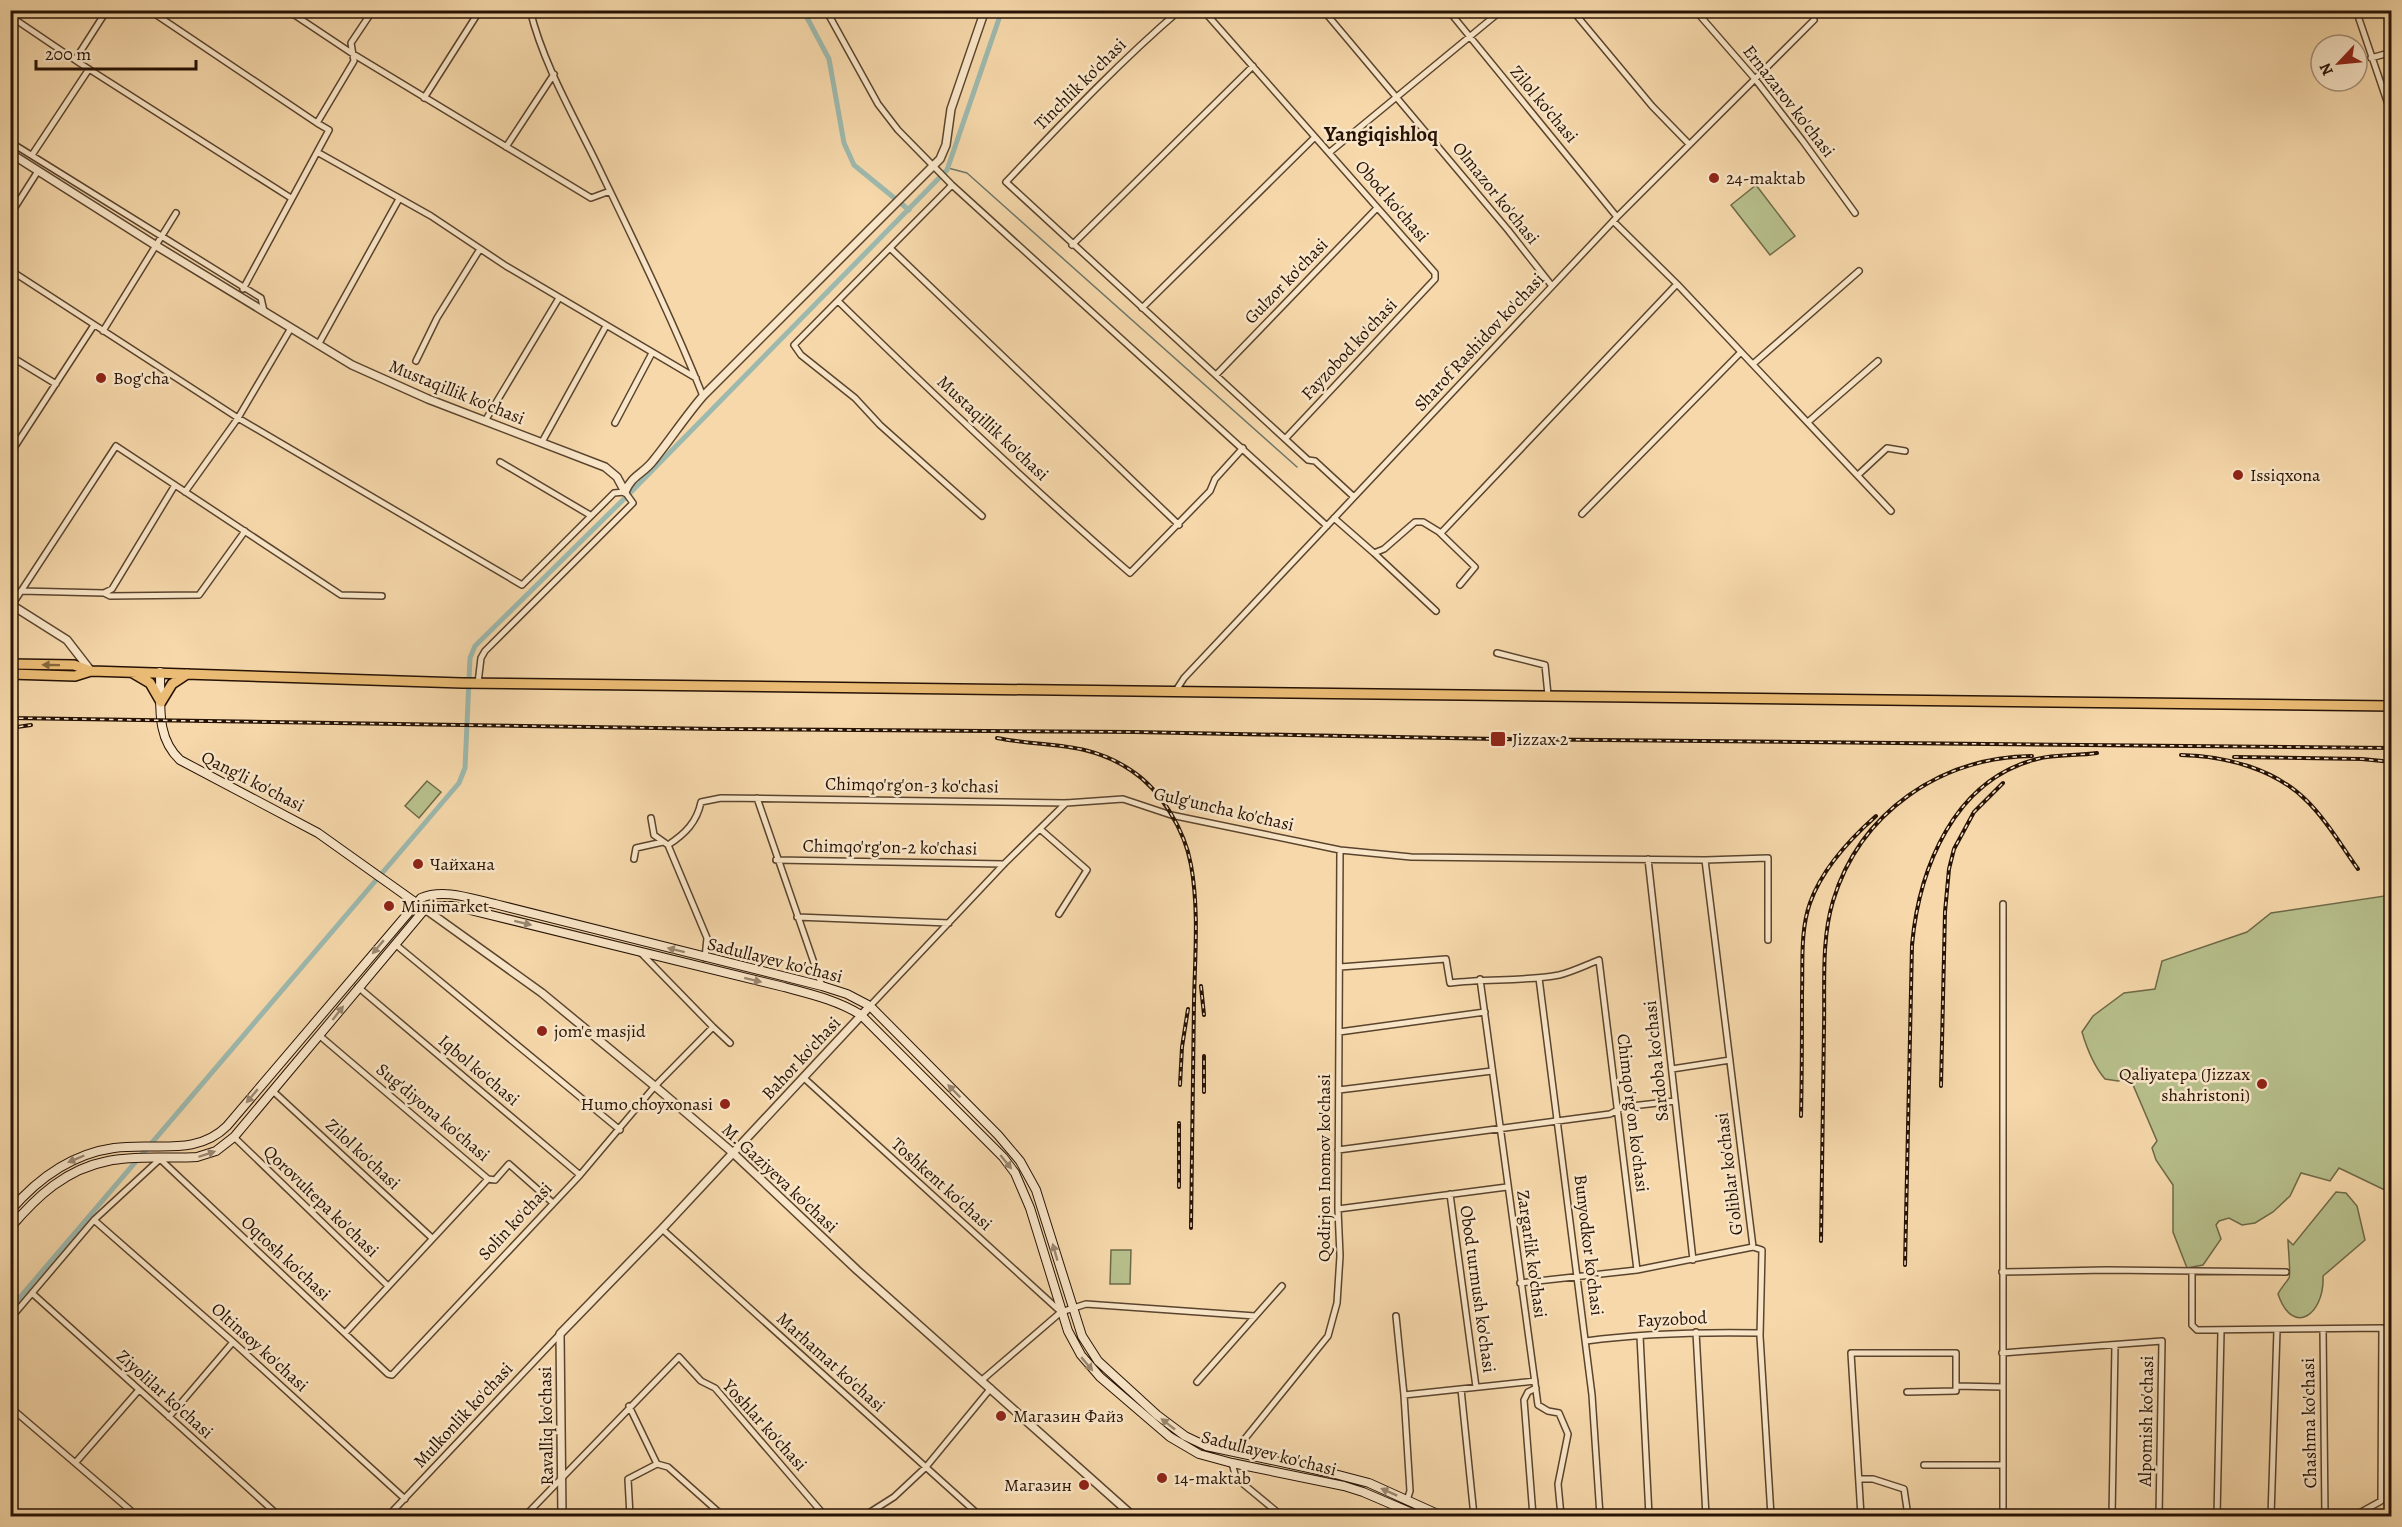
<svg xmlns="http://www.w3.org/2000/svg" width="2402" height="1527" font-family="Alegreya,serif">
  <rect width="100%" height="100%" fill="#f6d8aa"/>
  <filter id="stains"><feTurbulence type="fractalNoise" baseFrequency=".00333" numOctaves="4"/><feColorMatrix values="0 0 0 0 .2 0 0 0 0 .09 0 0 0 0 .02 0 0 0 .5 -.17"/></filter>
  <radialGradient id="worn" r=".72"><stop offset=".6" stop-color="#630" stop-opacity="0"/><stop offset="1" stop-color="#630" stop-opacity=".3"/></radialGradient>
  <path fill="#b7c08c" stroke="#6e6948" stroke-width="1.5" d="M1756 185 1795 236 1770 255 1731 205Z
    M427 781 441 792 419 818 405 806Z
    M2391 895V1193L2339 1168 2330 1181 2301 1173 2290 1196 2273 1212 2255 1223 2242 1225 2229 1218 2219 1221 2216 1225 2221 1239 2203 1265 2187 1268 2173 1232V1185L2156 1160 2152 1148 2157 1141 2130 1078 2118 1081 2105 1079C2093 1065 2087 1049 2082 1032L2093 1016 2124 993 2155 989 2162 961 2247 932 2271 913Z
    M2336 1192 2346 1193 2357 1206 2365 1240 2323 1276C2325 1314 2293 1338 2278 1294 2281 1288 2285 1284 2289 1278 2291 1275 2288 1247 2288 1240L2293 1245Z
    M1111 1250H1131L1130 1284H1110Z"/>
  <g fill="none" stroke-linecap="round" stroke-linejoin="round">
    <path stroke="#6d766a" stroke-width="1.5" d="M948 168 967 173 1297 467"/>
    <path stroke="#9db9ae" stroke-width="5" d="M803 10 829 59 844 143 854 165 909 210
      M10 1309 459 783 465 768 470 658 475 646 633 490 947 170 1002 10"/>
    <defs>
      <path id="minor" d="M149 10 317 123
        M287 10 353 54 591 198 610 191
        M530 10C543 63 572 113 596 162 633 239 671 316 703 396
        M826 10 878 104 898 130 952 185 1327 526
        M1180 10C1118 63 1062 123 1006 182L1308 460 1315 461 1354 497
        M1203 10 1435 273V279L1285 439
        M1323 10 1508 230 1552 286
        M1448 10 1617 217
        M1572 10 1652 106 1689 144
        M1695 10 1755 79 1802 140 1855 213
        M2356 10 2392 116
        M10 16 81 64 291 198
        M2371 58 2392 52
        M75 60 107 10
        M424 98 480 10
        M10 142 261 298 264 311
        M506 147 554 74
        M317 152 431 216 506 266 696 378
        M1330 152 1502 10
        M32 155 89 69
        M952 185 794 345 801 355 855 398 880 425 982 516
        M10 215 38 171
        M1613 221 1677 284 1891 511
        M1072 245 1253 66
        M891 249 1179 525
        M10 270 238 418 522 585 614 493 625 492 633 503 485 651 481 658 478 683
        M243 289 329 130 317 123 354 61 351 43 373 10
        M838 301C933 394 1029 486 1130 573L1210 491 1215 479 1243 448
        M1142 308 1315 137
        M103 331 176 213
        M318 345 399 199
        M10 356 56 384
        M416 361 437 318 480 249
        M1753 364 1859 271
        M1216 375 1377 208
        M485 421 559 298
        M1808 422 1878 361
        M615 423 652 353
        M542 442 606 326
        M10 454 94 325
        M500 462 590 515
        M1858 475 1887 448 1905 451
        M185 492 238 418 291 328
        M1582 514 1741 352
        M1334 518 1374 553 1384 549 1415 522H1423L1441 533 1677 284
        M1440 533 1475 567 1460 585
        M1374 553 1436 611
        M21 591 104 593 112 589 175 485
        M104 593 110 596 199 595 245 531
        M12 605 116 446 341 595 382 596
        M1497 653 1545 665 1548 695
        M1175 692 1184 678 1617 217 1814 20
        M757 798 822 986
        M651 818 654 835 668 845 707 938 705 958
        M1040 829 1087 870 1059 914
        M668 845C685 834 697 822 701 802L721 798 1066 803 1123 799 1171 815 1340 850 1411 857 1705 860 1768 858V940
        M634 859 636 848 663 842
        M1648 859 1693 1260
        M776 860 1004 864
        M1705 860 1753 1247 1762 1250 1760 1336 1771 1516
        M797 917 949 923
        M395 944 620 1130
        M1340 967 1446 959 1450 983C1486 978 1523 982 1559 975 1572 972 1586 965 1599 960L1637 1270
        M1539 978 1592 1395 1600 1516
        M1480 979 1538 1405 1548 1411 1559 1413 1568 1434 1558 1484 1561 1516
        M358 987 580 1175
        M870 1006 1004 864 1066 803
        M713 1027 730 1043
        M1339 1032 1485 1012
        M320 1036 488 1179 495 1180 509 1164 553 1203
        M1672 1069 1730 1060
        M804 1078 1061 1312
        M1339 1090 1492 1071
        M274 1092 432 1238
        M234 1137 388 1286
        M1338 1150 1610 1114 1623 1107 1675 1101
        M1450 1194 1476 1387
        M1338 1209 1507 1187
        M94 1220 233 1342 405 1499
        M662 1229 980 1516
        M2002 1272 2106 1270 2286 1272
        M2192 1272V1325L2197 1330 2382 1328 2381 1501 2354 1516
        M1520 1283 1637 1270 1753 1247
        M32 1293 279 1516
        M1396 1316 1404 1395 1410 1491 1407 1500
        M10 1319 94 1220 160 1159 388 1374 392 1375 580 1175 655 1086 713 1027 641 953
        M2323 1329 2325 1516
        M1696 1332 1706 1516
        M345 1333 488 1179
        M1640 1336 1649 1516
        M1586 1341C1644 1333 1702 1332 1760 1333
        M2002 1353 2162 1341 2159 1516
        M982 1380 1061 1312 1086 1304 1255 1316
        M1197 1382 1282 1286
        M1956 1386 2002 1387
        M1461 1389 1474 1516
        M1404 1395 1535 1381
        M629 1406 657 1464
        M10 1407 137 1516
        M169 1417 233 1342
        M1241 1454 1243 1441 1328 1336 1337 1303 1340 1256 1338 1209 1340 850
        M76 1462 138 1391
        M1232 1463 1236 1478 1282 1516
        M1924 1465H2002
        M1859 1479H1873L1904 1489 1908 1516
        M388 1516 560 1334
        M525 1516 679 1357 701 1381 715 1388 825 1516
        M630 1516 628 1479 657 1464 668 1467 723 1516
        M864 1516 894 1497 926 1467 991 1388
        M1533 1516 1524 1400 1528 1392 1536 1388
        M1861 1516 1851 1353H1956V1391L1907 1392
        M2003 1516V904
        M2112 1516 2115 1345
        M2217 1516 2221 1331
        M2271 1516 2277 1330"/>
      <path id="tertiary" d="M10 153 155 245 352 365 428 399 605 467 617 477 625 492
        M625 492C632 475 643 474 653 461 670 440 685 417 703 396L940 159 946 145 951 109 985 10
        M10 604 67 640 91 671
        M425 909 542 993 657 1088 732 1152 857 1270 1133 1516
        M562 1516 560 1334 662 1229 870 1006"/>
      <path id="secondary" d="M160 672C161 703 155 737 180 760L318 833 419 905
        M10 1211C38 1178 71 1154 114 1148 154 1142 196 1157 227 1126L421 898C444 888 472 899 495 904L822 986 847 994 870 1006 998 1135 1020 1161 1036 1190 1082 1336 1098 1361 1157 1415 1185 1436 1206 1446 1327 1472 1369 1483 1442 1516
        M10 1228C37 1196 66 1169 108 1161 136 1155 168 1159 197 1157L216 1151 234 1137 425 909 440 906H454L784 987C810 994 837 1000 861 1015L1003 1157 1015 1173 1030 1208 1068 1331 1081 1355 1100 1377 1170 1437 1199 1454 1232 1463 1344 1486 1363 1492 1419 1516"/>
      <path id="primary" d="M10 664 74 665 91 671 462 683 2392 706
        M133 673 150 683 161 702 172 684 187 674
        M10 674 75 676 91 671"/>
    </defs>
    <use href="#minor" stroke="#5a442e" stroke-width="8"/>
    <use href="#tertiary" stroke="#5a442e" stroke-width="10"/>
    <use href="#secondary" stroke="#261205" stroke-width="10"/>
    <use href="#primary" stroke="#261205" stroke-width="12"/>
    <use href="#minor" stroke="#f9e6c8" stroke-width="5"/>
    <use href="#tertiary" stroke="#f9e6c8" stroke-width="7"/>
    <use href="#secondary" stroke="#f9e6c8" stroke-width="8"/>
    <use href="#primary" stroke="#ebbc75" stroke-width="9"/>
    <defs>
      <path id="rail" d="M10 718 720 729 1134 732 1498 739 2392 748
        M10 728 31 725
        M997 738C1047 748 1087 740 1132 771 1161 790 1185 831 1191 865 1199 909 1195 956 1194 1001 1193 1077 1192 1153 1191 1228
        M2181 755C2226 756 2276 769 2308 802 2328 822 2342 847 2358 869
        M2234 757 2362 759 2392 762
        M1201 986 1204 1015
        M1180 1085 1182 1047 1188 1009
        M1941 1086 1945 912 1949 869 1954 849 1974 812 2003 783
        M1204 1092V1056
        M1801 1116C1802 1075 1802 1034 1802 993 1803 964 1800 931 1810 903 1822 869 1850 839 1876 816
        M1179 1187V1123
        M1821 1241C1822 1170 1823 1099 1824 1028 1825 986 1821 941 1833 901 1860 812 1941 757 2032 756
        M1905 1265 1912 945C1919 868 1954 780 2037 759 2056 754 2077 756 2097 753"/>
    </defs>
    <use href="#rail" stroke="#261205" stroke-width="4"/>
    <use href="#rail" stroke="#f9e6c8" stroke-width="1.5" stroke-dasharray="4.5" stroke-linecap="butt"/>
  </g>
  <defs><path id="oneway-solid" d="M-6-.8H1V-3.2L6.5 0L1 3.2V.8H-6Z" transform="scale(1.5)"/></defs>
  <use fill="#88673d" href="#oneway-solid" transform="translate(51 665) rotate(-179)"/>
  <g fill="#9a8770">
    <use href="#oneway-solid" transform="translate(523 923) rotate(14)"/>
    <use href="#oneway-solid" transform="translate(378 947) rotate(130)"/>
    <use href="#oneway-solid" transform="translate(676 950) rotate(-166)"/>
    <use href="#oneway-solid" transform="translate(753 980) rotate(14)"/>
    <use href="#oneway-solid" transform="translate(338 1013) rotate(-52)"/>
    <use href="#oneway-solid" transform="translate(954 1091) rotate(-135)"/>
    <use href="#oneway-solid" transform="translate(252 1096) rotate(130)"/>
    <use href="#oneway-solid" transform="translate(207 1154) rotate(-18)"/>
    <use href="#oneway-solid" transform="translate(76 1159) rotate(157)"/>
    <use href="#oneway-solid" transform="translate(1006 1162) rotate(51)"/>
    <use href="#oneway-solid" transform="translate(1055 1252) rotate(-106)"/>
    <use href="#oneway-solid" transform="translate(1087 1364) rotate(50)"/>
    <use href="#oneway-solid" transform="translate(1168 1424) rotate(-142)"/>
    <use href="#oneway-solid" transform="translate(1389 1492) rotate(-156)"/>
  </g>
  <g fill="#8f2418" stroke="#f9e6c8" stroke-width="2">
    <circle cx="1714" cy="178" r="6"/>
    <circle cx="101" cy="378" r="6"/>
    <circle cx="2238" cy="475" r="6"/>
    <rect x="1490" y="731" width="16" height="16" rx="3"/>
    <circle cx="418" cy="864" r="6"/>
    <circle cx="389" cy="906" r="6"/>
    <circle cx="542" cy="1031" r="6"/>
    <circle cx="2262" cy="1084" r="6"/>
    <circle cx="725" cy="1104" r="6"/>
    <circle cx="1001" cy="1416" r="6"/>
    <circle cx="1162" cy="1478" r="6"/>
    <circle cx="1084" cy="1485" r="6"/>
  </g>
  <g text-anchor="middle" stroke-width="5" stroke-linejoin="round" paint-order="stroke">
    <g font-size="18" fill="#261205" stroke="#f9e6c8">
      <text transform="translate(1080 84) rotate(-45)" y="6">Tinchlik ko'chasi</text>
      <text transform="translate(1789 101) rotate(52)" y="6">Ernazarov ko'chasi</text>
      <text transform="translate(1544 104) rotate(50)" y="6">Zilol ko'chasi</text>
      <text transform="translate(1496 193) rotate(51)" y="6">Olmazor ko'chasi</text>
      <text transform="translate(1392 201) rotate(49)" y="6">Obod ko'chasi</text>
      <text transform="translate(1286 281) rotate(-46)" y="6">Gulzor ko'chasi</text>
      <text transform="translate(1479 342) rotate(-47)" y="6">Sharof Rashidov ko'chasi</text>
      <text transform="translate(1349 349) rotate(-47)" y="6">Fayzobod ko'chasi</text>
      <text transform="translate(457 392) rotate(22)" y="6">Mustaqillik ko'chasi</text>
      <text transform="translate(993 428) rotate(43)" y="6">Mustaqillik ko'chasi</text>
      <text transform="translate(253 781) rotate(27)" y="6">Qang'li ko'chasi</text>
      <text transform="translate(912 785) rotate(1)" y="6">Chimqo'rg'on-3 ko'chasi</text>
      <text transform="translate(1224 809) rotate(13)" y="6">Gulg'uncha ko'chasi</text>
      <text transform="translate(890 847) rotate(1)" y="6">Chimqo'rg'on-2 ko'chasi</text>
      <text transform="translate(775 960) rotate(14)" y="6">Sadullayev ko'chasi</text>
      <text transform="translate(801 1058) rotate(-47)" y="6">Bahor ko'chasi</text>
      <text transform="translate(1656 1061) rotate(-96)" y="6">Sardoba ko'chasi</text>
      <text transform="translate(479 1070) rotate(40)" y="6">Iqbol ko'chasi</text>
      <text transform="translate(433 1112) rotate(40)" y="6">Sug'diyona ko'chasi</text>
      <text transform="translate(1633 1113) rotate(83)" y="6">Chimqo'rg'on ko'chasi</text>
      <text transform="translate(363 1154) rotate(43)" y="6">Zilol ko'chasi</text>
      <text transform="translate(1324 1168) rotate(-90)" y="6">Qodirjon Inomov ko'chasi</text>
      <text transform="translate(1729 1174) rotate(-97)" y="6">G'oliblar ko'chasi</text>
      <text transform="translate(780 1178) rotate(43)" y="6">M. Gaziyeva ko'chasi</text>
      <text transform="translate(942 1184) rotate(42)" y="6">Toshkent ko'chasi</text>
      <text transform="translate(321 1201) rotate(44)" y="6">Qorovultepa ko'chasi</text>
      <text transform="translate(515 1221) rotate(-47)" y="6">Solin ko'chasi</text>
      <text transform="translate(1589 1245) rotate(83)" y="6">Bunyodkor ko'chasi</text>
      <text transform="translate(1532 1254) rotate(82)" y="6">Zargarlik ko'chasi</text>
      <text transform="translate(286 1258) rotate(43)" y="6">Oqtosh ko'chasi</text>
      <text transform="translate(1478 1289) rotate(82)" y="6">Obod turmush ko'chasi</text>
      <text transform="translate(1672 1319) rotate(-3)" y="6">Fayzobod</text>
      <text transform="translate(260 1347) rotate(42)" y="6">Oltinsoy ko'chasi</text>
      <text transform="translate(831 1362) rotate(42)" y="6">Marhamat ko'chasi</text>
      <text transform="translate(165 1394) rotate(42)" y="6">Ziyolilar ko'chasi</text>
      <text transform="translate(463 1415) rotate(-47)" y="6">Mulkonlik ko'chasi</text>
      <text transform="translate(2146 1421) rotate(-89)" y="6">Alpomish ko'chasi</text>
      <text transform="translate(2309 1423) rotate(-91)" y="6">Chashma ko'chasi</text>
      <text transform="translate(765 1425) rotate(48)" y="6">Yoshlar ko'chasi</text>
      <text transform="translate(546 1426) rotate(-91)" y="6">Ravalliq ko'chasi</text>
      <text transform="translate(1269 1453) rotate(14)" y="6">Sadullayev ko'chasi</text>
    </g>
    <g font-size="18" fill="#261205" stroke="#f9e6c8" text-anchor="start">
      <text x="1726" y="184">24-maktab</text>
      <text x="113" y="384">Bog'cha</text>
      <text x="2250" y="481">Issiqxona</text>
      <text x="1512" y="745">Jizzax 2</text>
      <text x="430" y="870">Чайхана</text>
      <text x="401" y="912">Minimarket</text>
      <text x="554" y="1037">jom'e masjid</text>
      <text x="2250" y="1080" text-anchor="end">Qaliyatepa (Jizzax<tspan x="2250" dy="21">shahristoni)</tspan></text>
      <text x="713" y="1110" text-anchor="end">Humo choyxonasi</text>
      <text x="1013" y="1422">Магазин Файз</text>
      <text x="1174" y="1484">14-maktab</text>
      <text x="1072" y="1491" text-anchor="end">Магазин</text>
    </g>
    <g font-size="21" font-weight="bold" fill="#261205" stroke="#f9e6c8">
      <text x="1381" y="141">Yangiqishloq</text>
    </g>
  </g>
  <rect width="2402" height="1527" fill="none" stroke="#f6d8aa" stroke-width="36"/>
  <rect x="12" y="12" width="2378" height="1503" fill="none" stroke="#261205" stroke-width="3"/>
  <rect x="18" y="18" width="2366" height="1491" fill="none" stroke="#261205" stroke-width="1.5"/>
  <g transform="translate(2339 63) rotate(244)"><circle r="28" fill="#f9e6c8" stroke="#a5917a" stroke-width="1.5"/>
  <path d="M0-4.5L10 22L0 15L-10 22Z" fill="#8f2418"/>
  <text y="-9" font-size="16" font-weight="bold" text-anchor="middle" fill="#261205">N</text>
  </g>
  <path d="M36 60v9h160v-9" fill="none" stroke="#261205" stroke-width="3"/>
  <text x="45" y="60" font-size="18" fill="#261205" stroke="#f9e6c8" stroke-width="4.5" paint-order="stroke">200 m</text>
  <rect width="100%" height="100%" filter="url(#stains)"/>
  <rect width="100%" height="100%" fill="url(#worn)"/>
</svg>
